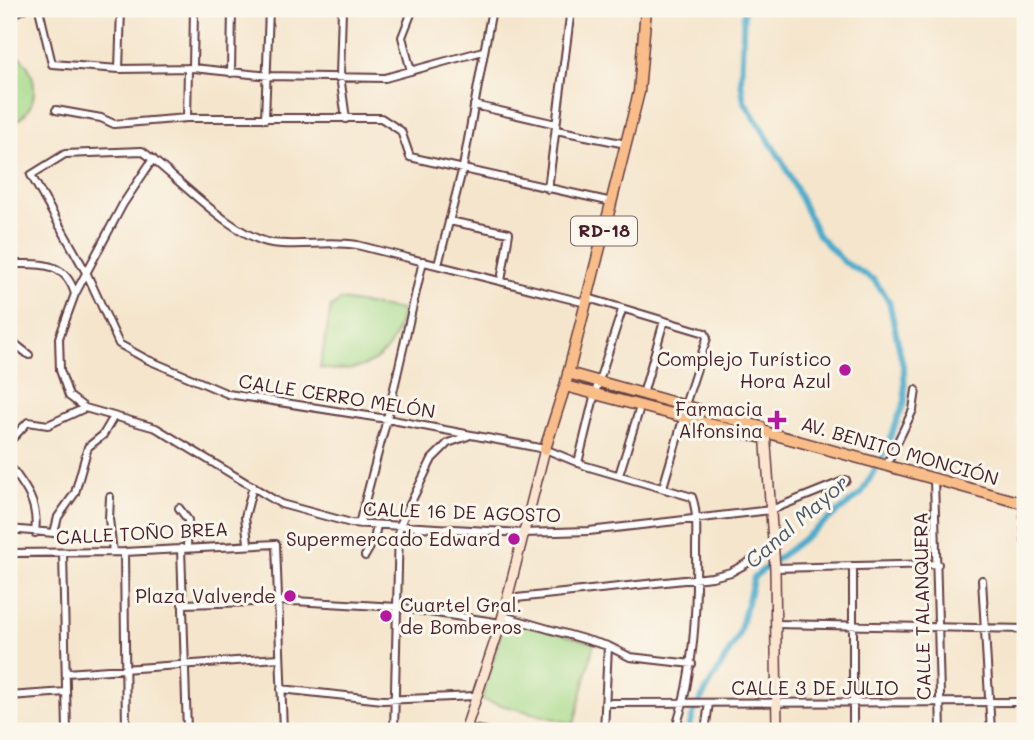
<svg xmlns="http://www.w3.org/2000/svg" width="1034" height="740" font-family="Mali,sans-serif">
  <rect width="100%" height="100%" fill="#fbf7ec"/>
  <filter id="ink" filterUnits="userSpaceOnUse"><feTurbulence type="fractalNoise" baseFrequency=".0143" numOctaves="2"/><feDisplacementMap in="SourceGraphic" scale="14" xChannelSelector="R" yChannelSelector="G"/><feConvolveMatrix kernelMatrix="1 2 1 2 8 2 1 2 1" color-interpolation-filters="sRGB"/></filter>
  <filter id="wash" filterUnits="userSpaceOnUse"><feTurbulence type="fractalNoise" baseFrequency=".00686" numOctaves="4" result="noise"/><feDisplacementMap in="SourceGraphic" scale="28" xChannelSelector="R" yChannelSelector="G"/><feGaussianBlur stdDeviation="1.57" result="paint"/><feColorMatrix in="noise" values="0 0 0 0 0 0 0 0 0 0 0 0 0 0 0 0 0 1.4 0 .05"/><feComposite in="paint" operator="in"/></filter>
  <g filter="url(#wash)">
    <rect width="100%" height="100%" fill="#f5e5cc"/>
    <path fill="#a6d989" stroke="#787c5a" stroke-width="2" d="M9 51C41 63 44 113 9 124Z
      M341 300 402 310C395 357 367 376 320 368L331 307Z
      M505 619 594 643 574 724 482 700Z"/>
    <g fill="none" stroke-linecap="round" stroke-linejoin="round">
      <path stroke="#4cabcb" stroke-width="6" d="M688 731 695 709 738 637 754 577 861 494 883 455 905 401 904 371 889 301 874 280 844 262 818 235 784 164 744 101 741 82 744 9"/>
    </g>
  </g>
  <g filter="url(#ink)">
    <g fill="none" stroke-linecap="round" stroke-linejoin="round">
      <defs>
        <path id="street" d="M39 9 52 64 119 69 193 68 269 76 385 78 483 51
          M342 9 340 76 346 119
          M9 16 24 9
          M193 68 194 9
          M119 69 121 9
          M411 71 402 37 413 9
          M231 73 232 9
          M474 105 556 124
          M56 110 101 118 114 124 187 118H381L401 131 410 157 612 202
          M187 118 188 68
          M265 119 269 9
          M556 130 626 144
          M153 159 123 204 75 294 59 338 60 370 69 396 85 408 156 428 281 504 351 523 523 533 589 531 771 510 846 480
          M548 189 571 9
          M449 221 509 233 501 281
          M9 245 12 264
          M9 264C39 264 65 260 75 294
          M438 265 463 167 492 9
          M588 298 705 333 707 338 685 405
          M586 303 357 245C329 240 300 247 272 243 230 236 177 176 142 151L65 154 31 175 87 274 119 344 146 359 228 394 387 419 545 449 586 466 692 497C698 513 696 534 696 551 697 613 694 672 675 731
          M9 339 29 355
          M643 394 664 321
          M9 442 28 422 48 425 85 408
          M578 463 595 393 622 310
          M887 464 913 410 916 390
          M9 465C26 487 39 504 35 533
          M619 475 641 404
          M934 479 941 731
          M663 487 684 416
          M110 497 109 519 113 552
          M1023 503 1025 541
          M179 508 188 520 187 547
          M359 524 387 419 423 261
          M9 529 54 533 58 517 75 493 88 447 103 435 113 418
          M248 543 245 517 253 486
          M181 548 187 731
          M124 552 126 731
          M9 553 124 552 276 544 283 731
          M63 553 67 731
          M365 556 374 540 377 525
          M853 566V731
          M775 568 938 564
          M982 580 991 731
          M507 599 712 577 731 572 773 549
          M182 604 294 601 397 607 501 623
          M503 616 608 646 630 657 692 664
          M775 624 1025 629
          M66 673 279 658
          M281 689 383 700 475 696
          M9 696 66 692
          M605 703 1025 702
          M466 728 486 731
          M394 731 399 527 432 459 448 443 468 436
          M604 731 608 646
          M705 731 709 703"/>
        <path id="secondary" d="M765 432 775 568 777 731
          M465 731 501 623 545 449"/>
        <path id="primary" d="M568 373 761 427 765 432 1025 504
          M565 386 759 437 765 432
          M545 449 565 386 639 92 646 9"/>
      </defs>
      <use href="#street" stroke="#643d43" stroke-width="10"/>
      <use href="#secondary" stroke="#643d43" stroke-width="12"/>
      <use href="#primary" stroke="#643d43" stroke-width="13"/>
      <use href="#street" stroke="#fff" stroke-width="6"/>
      <use href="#secondary" stroke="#fce5d0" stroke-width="9"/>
      <use href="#primary" stroke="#f8bd89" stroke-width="10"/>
    </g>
  </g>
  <g fill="#b5179e" stroke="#fbf7ec" stroke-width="2.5">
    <circle cx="845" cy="370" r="7"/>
    <path d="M773.5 409.5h7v7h7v7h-7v7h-7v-7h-7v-7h7z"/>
    <circle cx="514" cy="539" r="7"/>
    <circle cx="290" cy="596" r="7"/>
    <circle cx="386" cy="616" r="7"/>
  </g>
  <g text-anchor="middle" stroke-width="6" stroke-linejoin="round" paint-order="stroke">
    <rect fill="#fbf7ec" stroke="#7f6065" stroke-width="2" x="571" y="216.5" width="66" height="29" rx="5"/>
    <g font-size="18" font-weight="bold" fill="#4a1f2b">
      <text x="604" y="237">RD-18</text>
    </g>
    <g font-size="19" fill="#4a1f2b" stroke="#fbf7ec" text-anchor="end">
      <text x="831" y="366">Complejo Turístico<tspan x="831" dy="22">Hora Azul</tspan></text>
      <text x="763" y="416">Farmacia<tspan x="763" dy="22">Alfonsina</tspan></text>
      <text x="500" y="546">Supermercado Edward</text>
      <text x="276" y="603">Plaza Valverde</text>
      <text x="400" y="612" text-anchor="start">Cuartel Gral.<tspan x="400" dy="22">de Bomberos</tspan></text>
    </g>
    <g font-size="19" fill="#4a1f2b" stroke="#fbf7ec">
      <text transform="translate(337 396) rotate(9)" y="7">CALLE CERRO MELÓN</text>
      <text transform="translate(900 451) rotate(16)" y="7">AV. BENITO MONCIÓN</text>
      <text transform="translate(462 512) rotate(2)" y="7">CALLE 16 DE AGOSTO</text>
      <text transform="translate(142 533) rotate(-3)" y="7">CALLE TOÑO BREA</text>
      <text transform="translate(922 606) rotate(-91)" y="7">CALLE TALANQUERA</text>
      <text x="815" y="695">CALLE 3 DE JULIO</text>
    </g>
    <g font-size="21" font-style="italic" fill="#4b576b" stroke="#fbf7ec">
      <text transform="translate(797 522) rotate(-41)" y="7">Canal Mayor</text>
    </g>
  </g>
  <rect width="1034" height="740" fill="none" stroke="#fbf7ec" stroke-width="35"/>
</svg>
